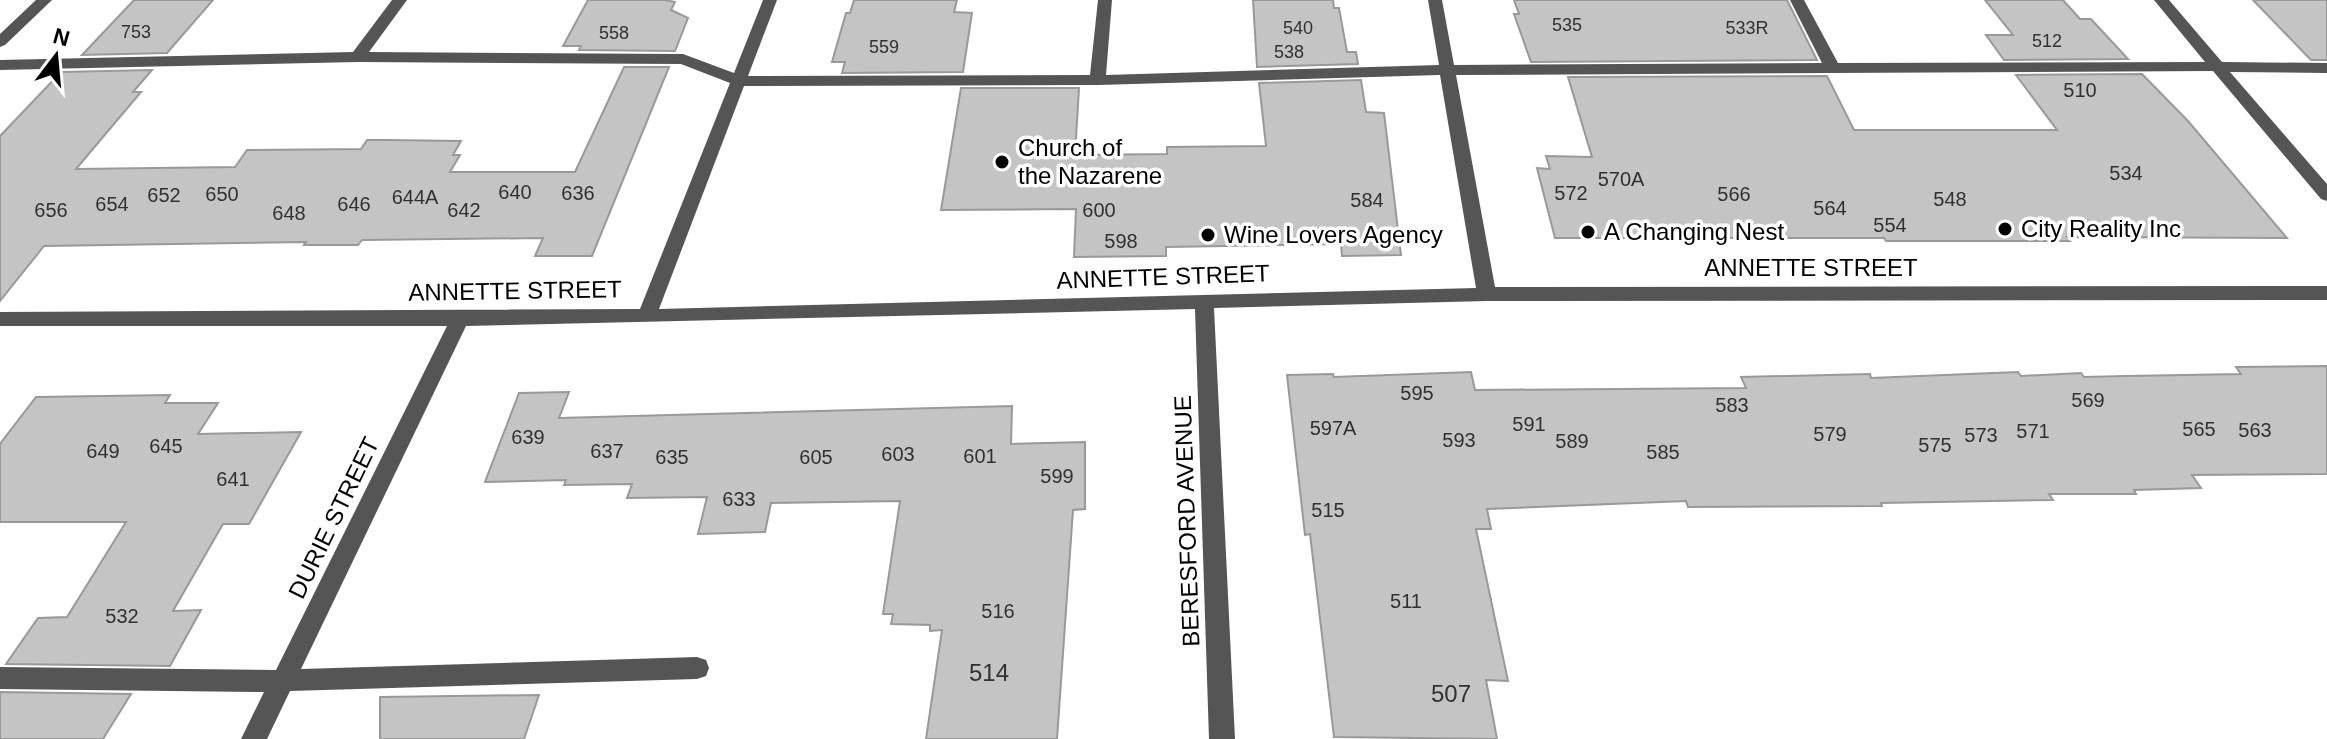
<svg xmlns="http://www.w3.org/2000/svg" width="2327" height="739" font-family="Helvetica,sans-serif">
  <rect width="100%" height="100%" fill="#fff"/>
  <path fill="#c4c4c4" stroke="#999" stroke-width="2" d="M134 0H213L167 53 82 55Z
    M588 0H665L675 2 671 10 688 18 675 51 579 50 581 46H563Z
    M854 0H957L954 12 972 13 963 72 842 73 845 62H832L846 13H850Z
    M1253 0H1333L1334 8H1339L1347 52H1356L1358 64 1257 67Z
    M1514 0H1787L1817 60 1531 62 1514 14H1519Z
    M1985 0H2063L2080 19H2091L2128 59 2004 60 1986 35H2013Z
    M2253 0H2327V60H2311Z
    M624 67H669L592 256H535L543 238 362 240 358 245H304L306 242 44 246 0 301V136L61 72 152 70 133 92H141L76 169 235 167 247 150 361 149 367 140H386L461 141 453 155H460L450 172H575Z
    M2142 74 2188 121 2287 238 2067 237 2070 241H1886L1884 238H1555L1537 168 1550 169 1546 156 1592 157 1568 77 1827 76 1854 130H2057L2016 75Z
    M1361 80 1366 112 1384 113 1401 255 1342 256 1341 244 1166 247V256L1074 257 1076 209 941 210 961 88H1079L1075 155 1167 154V147L1266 146 1259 83Z
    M2327 366V474L2192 475 2201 488 2134 490 2136 494H2049L2053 500 1881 503 1882 506 1688 507 1686 501 1487 509 1491 529H1476L1508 681 1486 680 1497 739 1334 737 1310 534 1305 535 1287 375 1333 374 1334 377 1471 372 1475 390 1746 388 1741 377 1870 374 1871 378 2018 372 2021 376 2081 373 2084 377 2126 376 2241 374 2236 367Z
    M569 392 559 418 1012 406 1011 444 1085 442V509L1073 510 1057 739H926L942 630 930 631V625L891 624 893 614H883L900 501 771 503 765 532 698 534 707 497 627 498 632 484 564 485 566 480 485 482 519 393Z
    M170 395 165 403H218L198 434 301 432 249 524H223L173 611 201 610 170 666 6 664 38 618 67 617 126 522H0V444L36 397Z
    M0 692 131 694 103 739H0Z
    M539 695 524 739H380V697Z"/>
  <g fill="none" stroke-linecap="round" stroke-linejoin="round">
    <path fill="#555" fill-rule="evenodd" d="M36 0H52L5 45 0 47V34Z
      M392 0H407L369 52 683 54 734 73 763 0H777L748 76 1090 75 1098 0H1112L1106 75 1439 65 1428 0H1442L1454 65 1822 63 1790 0H1804L1838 63 2205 62 2154 0H2169L2222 62 2327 63V73L2230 72 2327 184V201L2321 199 2213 71 1456 75 1495 287 2327 286V300L1487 301 1214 308 1235 739H1209L1195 309 466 326 301 669 697 657 706 660 709 668 706 676 697 679 290 691 267 739H241L264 692 0 689V667L276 670 447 326H0V312L640 309 730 83 681 64 358 62 0 70V60L353 52ZM1440 75 1476 288 659 309 744 86 1098 85Z"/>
  </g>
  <g fill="#000" stroke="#fff" stroke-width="3">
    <circle cx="1002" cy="162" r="8"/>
    <circle cx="2005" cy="229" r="8"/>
    <circle cx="1588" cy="232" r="8"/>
    <circle cx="1208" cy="235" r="8"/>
  </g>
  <g text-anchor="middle" stroke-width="7" stroke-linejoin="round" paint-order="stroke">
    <g font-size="18" fill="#313131">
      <text x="1567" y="31">535</text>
      <text x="1298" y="34">540</text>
      <text x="1747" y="34">533R</text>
      <text x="136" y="38">753</text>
      <text x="614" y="39">558</text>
      <text x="2047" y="47">512</text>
      <text x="884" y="53">559</text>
      <text x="1289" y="58">538</text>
    </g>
    <g font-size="20" fill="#313131">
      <text x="2080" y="97">510</text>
      <text x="2126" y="180">534</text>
      <text x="1621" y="186">570A</text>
      <text x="515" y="199">640</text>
      <text x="578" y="200">636</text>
      <text x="1571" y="200">572</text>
      <text x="222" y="201">650</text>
      <text x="1734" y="201">566</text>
      <text x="164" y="202">652</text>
      <text x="415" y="204">644A</text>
      <text x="1950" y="206">548</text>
      <text x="1367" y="207">584</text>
      <text x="112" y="211">654</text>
      <text x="354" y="211">646</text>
      <text x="1830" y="215">564</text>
      <text x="51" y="217">656</text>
      <text x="464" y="217">642</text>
      <text x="1099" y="217">600</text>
      <text x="289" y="220">648</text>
      <text x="1890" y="232">554</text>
      <text x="1121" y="248">598</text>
      <text x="1417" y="400">595</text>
      <text x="2088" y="407">569</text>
      <text x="1732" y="412">583</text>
      <text x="1529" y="431">591</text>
      <text x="1333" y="435">597A</text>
      <text x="2199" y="436">565</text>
      <text x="2255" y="437">563</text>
      <text x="2033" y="438">571</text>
      <text x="1830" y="441">579</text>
      <text x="1981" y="442">573</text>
      <text x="528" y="444">639</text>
      <text x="1459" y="447">593</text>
      <text x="1572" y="448">589</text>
      <text x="1935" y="452">575</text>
      <text x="166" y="453">645</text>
      <text x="103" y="458">649</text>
      <text x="607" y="458">637</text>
      <text x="1663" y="459">585</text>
      <text x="898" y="461">603</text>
      <text x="980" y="463">601</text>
      <text x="672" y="464">635</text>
      <text x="816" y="464">605</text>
      <text x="1057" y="483">599</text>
      <text x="233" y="486">641</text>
      <text x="739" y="506">633</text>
      <text x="1328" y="517">515</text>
      <text x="1406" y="608">511</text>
      <text x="998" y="618">516</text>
      <text x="122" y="623">532</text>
    </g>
    <g font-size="24" fill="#000" stroke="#fff" text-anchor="start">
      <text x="1018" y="156">Church of<tspan x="1018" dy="28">the Nazarene</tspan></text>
      <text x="2021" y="237">City Reality Inc</text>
      <text x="1604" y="240">A Changing Nest</text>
      <text x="1224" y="243">Wine Lovers Agency</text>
    </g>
    <g font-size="24" fill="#000" stroke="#fff">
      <text x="1811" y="276">ANNETTE STREET</text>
      <text transform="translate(1163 277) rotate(-2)" y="8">ANNETTE STREET</text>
      <text transform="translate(515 291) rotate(-1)" y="8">ANNETTE STREET</text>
      <text transform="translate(334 518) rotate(-64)" y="8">DURIE STREET</text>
      <text transform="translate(1187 521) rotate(-92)" y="8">BERESFORD AVENUE</text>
    </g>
    <g font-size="24" fill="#313131">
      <text x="989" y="681">514</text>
      <text x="1451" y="702">507</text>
    </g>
  </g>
  <g transform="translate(56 56) rotate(16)" stroke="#ffffff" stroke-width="6" paint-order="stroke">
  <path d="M0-6L14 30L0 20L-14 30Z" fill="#000000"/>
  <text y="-12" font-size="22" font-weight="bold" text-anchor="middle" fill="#000000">N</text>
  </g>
</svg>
